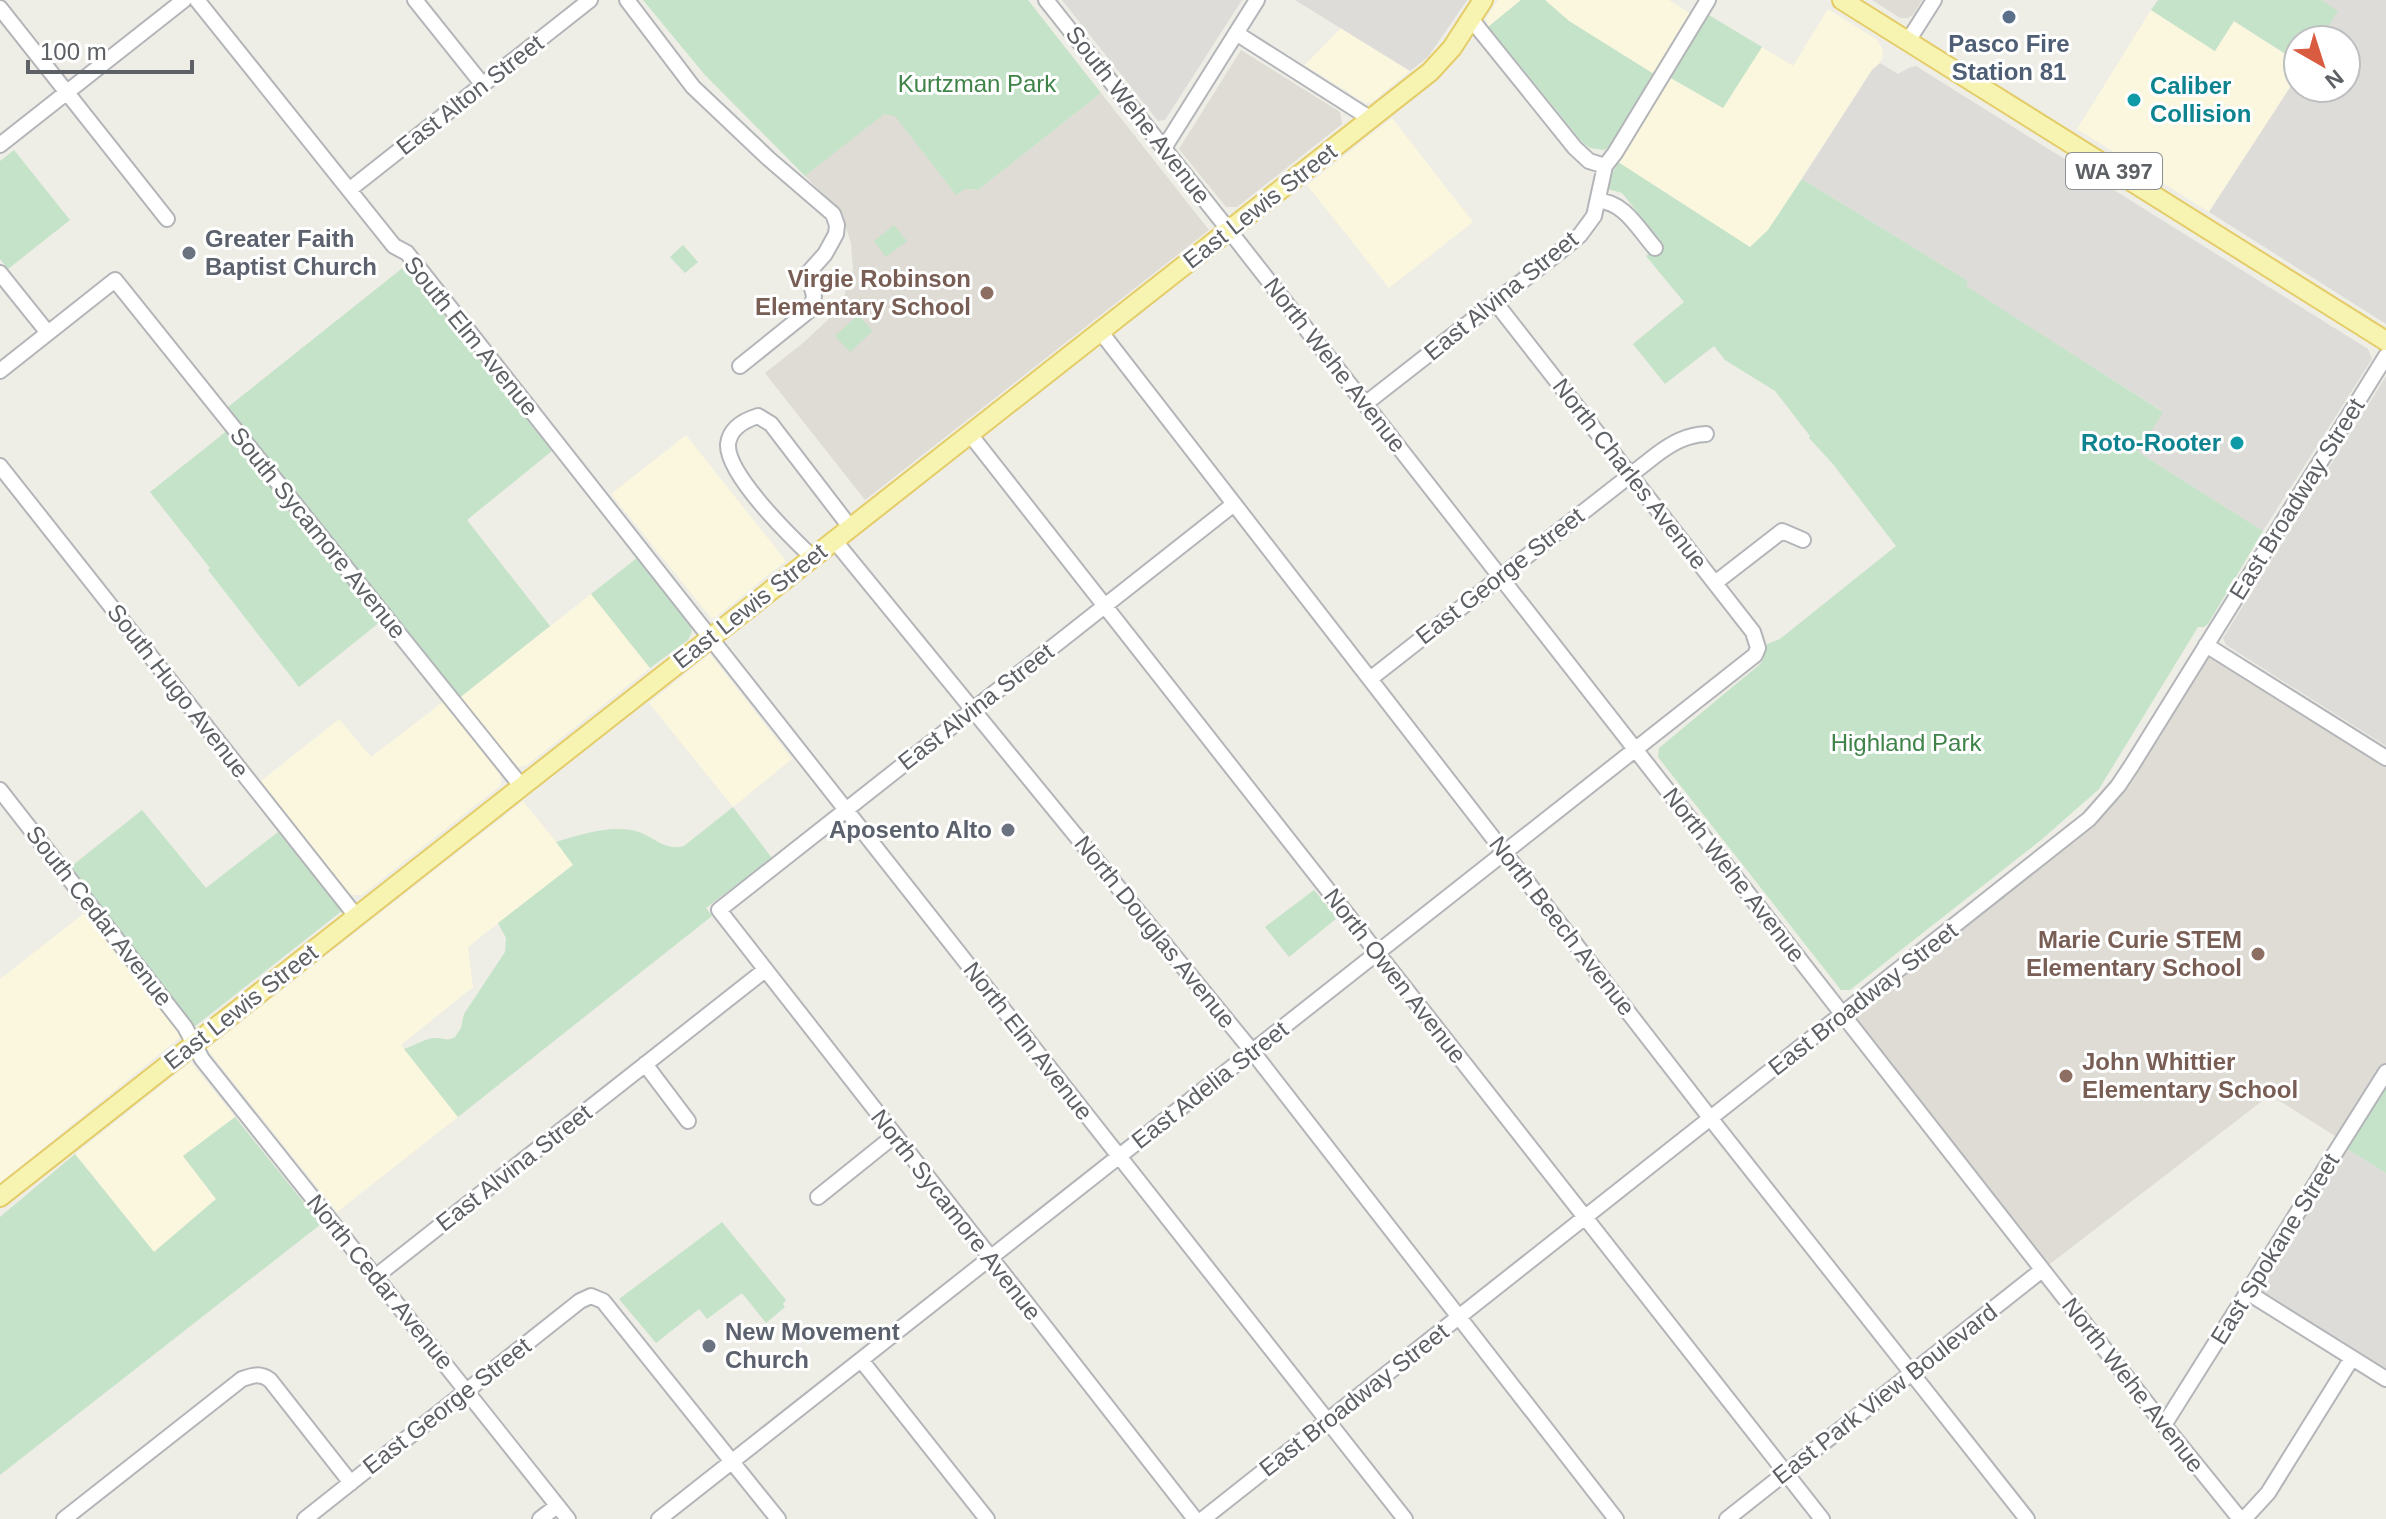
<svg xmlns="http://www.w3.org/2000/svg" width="2386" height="1519" font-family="Arial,sans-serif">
  <rect width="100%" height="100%" fill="#eeede6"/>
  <path fill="#fbf7de" d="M1498 0H1521L1488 27 1486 18Z
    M1545 0H1669L1694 16 1657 76 1569 21Z
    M1828 9 1876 39 1882 48 1883 55 1880 63 1872 70 1768 230 1750 248 1618 162 1669 77 1723 108 1762 47 1793 66Z
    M2151 10 2214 51 2233 21 2298 62V75L2209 212 2077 129Z
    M1341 28 1410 71 1371 103H1365L1305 65Z
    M1392 118 1473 222 1389 288 1307 185Z
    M686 435 786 561 716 617 711 618 611 494Z
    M591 594 650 668 527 765 519 767 507 764 458 699Z
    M710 654 792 759 733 807 649 703Z
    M444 701 501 775V785L362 895H350L261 781 339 719 371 757Z
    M523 801 574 864 468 947 473 987 401 1045 458 1117 337 1212 207 1049Z
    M87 911 183 1035 0 1183V979Z
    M191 1062 235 1117 183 1156 216 1199 154 1252 75 1154Z"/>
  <path fill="#dddcd8" d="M1062 0H1242L1165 120 1158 121Z
    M1295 0H1467L1428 57 1410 71Z
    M2321 0H2386V324L2209 212 2298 75V88H2346V40H2320L2337 11Z
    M1880 63 1898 74 1909 68 1916 66 2368 349 2372 359 2263 531 2138 452 2162 411 1965 286 1968 281 1802 179 1872 70Z
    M2386 376V746L2226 645 2223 638Z
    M2347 1149 2386 1173V1369L2260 1289Z"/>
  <path fill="#dedcd4" d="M1872 0H1922L1914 14 1908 18H1900Z
    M1241 50 1340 112 1342 124 1237 207H1226L1179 149Z
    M1101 93 1209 230 865 500 765 373 803 343 832 316 842 302 853 270 851 243 844 222 838 209 805 176 883 114 895 115 956 195 964 189 978 190Z
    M2206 645 2386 758V1072L2343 1141 2270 1095 2042 1270 1842 1014 2089 819Z"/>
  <path fill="#c5e3c8" d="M643 0H1028L1101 93 978 190 965 189 956 195 895 116 884 114 805 176 705 75Z
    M1521 0H1545L1569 21 1657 76 1614 144 1604 150 1590 148 1584 144 1488 27Z
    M2158 0H2321L2338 11 2320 40H2298V62L2234 21 2215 51 2151 10Z
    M1707 14 1762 47 1723 108 1669 77Z
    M14 150 70 220 8 269 0 259V161Z
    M1618 162 1750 247 1768 230 1802 179 1968 281 1966 286 2163 412 2138 452 2263 531 2208 624 2204 627H2198L2099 789 2041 840 1850 990H1841L1658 757 1659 748 1759 665 1763 660 1767 644 1780 639 1896 546 1832 463 1809 438 1810 436 1775 391 1725 360 1714 346 1665 384 1633 344 1684 302 1646 256 1663 244 1622 193 1608 189 1610 178Z
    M894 225 907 241 886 257 874 241Z
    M683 245 698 262 685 273 670 257Z
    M405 266 552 451 467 520 550 626 458 699 228 407Z
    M858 315 873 331 850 352 835 336Z
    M228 430 380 622 299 687 208 570 210 568 150 492Z
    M637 558 691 626 692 632 688 640 650 668 591 594Z
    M733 807 772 858 706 908 712 916 458 1117 404 1049C414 1046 425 1038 436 1038 444 1038 446 1042 455 1037L461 1028 464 1014 505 952 506 938 498 923 573 865 556 842C579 835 607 826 631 830 651 833 663 852 684 846Z
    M142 810 206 888 278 832 343 910 194 1027 68 869Z
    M1314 890 1337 918 1289 957 1265 927Z
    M2386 1087V1173L2347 1149Z
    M235 1117 321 1224 0 1475V1217L75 1154 154 1252 216 1199 183 1156Z
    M722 1222 786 1300 783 1304 785 1307 766 1323 742 1293 707 1319 699 1309 656 1343 619 1299Z"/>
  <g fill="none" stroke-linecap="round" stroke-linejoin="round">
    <defs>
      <path id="minor" d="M197 0 394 246 407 253 1405 1519
        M415 0 483 85
        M627 0 693 87 769 159 833 214 837 225 836 234 825 254 808 273 814 296 811 309 740 366
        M1046 0 1239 243 2164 1425 2240 1519
        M0 8 167 219
        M1471 19 1575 148 1589 161 1605 166
        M1236 33 1371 119
        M1908 41 1934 0
        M0 145 184 0
        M1164 148 1257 0
        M349 190 590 0
        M1598 201C1624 201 1639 230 1655 248
        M0 273 48 333
        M1100 331 1718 1128 2027 1519
        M0 371 115 280 522 787
        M1365 404 1558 253 1580 235 1594 216 1605 166 1615 153 1708 0
        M969 433 1822 1519
        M0 466 356 916
        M834 540 1252 1051 1616 1519
        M812 557C791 537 726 474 728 444 730 428 745 420 758 416L771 424 850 527
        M1715 583 1782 531 1803 540
        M2206 645 2386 758
        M1370 679 1656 455C1672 443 1686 435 1706 434
        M0 790 185 1027 202 1059 568 1519
        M645 1064 688 1121
        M818 1197 894 1136
        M375 1277 765 970
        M2247 1292 2386 1379
        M861 1360 987 1519
        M2164 1425 2386 1072
        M64 1519 242 1379C253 1375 260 1373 270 1380L351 1483
        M305 1519 580 1301 591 1296 603 1301 778 1519
        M540 1519 557 1506
        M659 1519 1755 655 1758 648 1753 632 1495 302
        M1195 1519 719 910 1234 504
        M1203 1519 2089 819 2118 786 2132 765 2386 356
        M1727 1519 2042 1270
        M2244 1519 2268 1493 2352 1358"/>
      <path id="major" d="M1842 0 2386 341
        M0 1197 1430 72 1452 48 1483 0"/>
    </defs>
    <use href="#minor" stroke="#b3b5b9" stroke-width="18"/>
    <use href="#major" stroke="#e4cd69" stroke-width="22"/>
    <use href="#minor" stroke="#fff" stroke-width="14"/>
    <use href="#major" stroke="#f7f3b1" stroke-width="18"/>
  </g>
  <circle fill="#5c6f8a" stroke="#fff" stroke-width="3" cx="2009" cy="17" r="8"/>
  <g fill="#0f9aa8" stroke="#fff" stroke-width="3">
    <circle cx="2134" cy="100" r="8"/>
    <circle cx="2237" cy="443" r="8"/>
  </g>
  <g fill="#6b7280" stroke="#fff" stroke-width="3">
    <circle cx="189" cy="253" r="8"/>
    <circle cx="1008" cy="830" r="8"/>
    <circle cx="709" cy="1346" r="8"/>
  </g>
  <g fill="#8d6e63" stroke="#fff" stroke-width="3">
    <circle cx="987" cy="293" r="8"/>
    <circle cx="2258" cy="954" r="8"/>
    <circle cx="2066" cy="1076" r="8"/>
  </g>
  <g text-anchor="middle" stroke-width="6" stroke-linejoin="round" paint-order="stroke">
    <rect fill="#fff" stroke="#8e9092" stroke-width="2" x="2066" y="153" width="96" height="36" rx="6"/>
    <g font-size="22" font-weight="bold" fill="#5d6064">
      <text x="2114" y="179">WA 397</text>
    </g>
    <g font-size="24" font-weight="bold" fill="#4e5e75" stroke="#fff">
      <text x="2009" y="52">Pasco Fire<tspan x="2009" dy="28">Station 81</tspan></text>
    </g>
    <g font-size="24" fill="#3e8348" stroke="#fff">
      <text x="977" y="92">Kurtzman Park</text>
      <text x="1906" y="751">Highland Park</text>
    </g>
    <g font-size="24" font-weight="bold" fill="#0d838f" stroke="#fff" text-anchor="start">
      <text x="2150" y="94">Caliber<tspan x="2150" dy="28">Collision</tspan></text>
      <text x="2221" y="451" text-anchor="end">Roto-Rooter</text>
    </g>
    <g font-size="24" fill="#5d6064" stroke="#fff">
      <text transform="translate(470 95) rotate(-38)" y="8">East Alton Street</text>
      <text transform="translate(1138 115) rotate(52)" y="8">South Wehe Avenue</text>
      <text transform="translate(1260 206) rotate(-38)" y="8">East Lewis Street</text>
      <text transform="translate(1501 296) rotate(-39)" y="8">East Alvina Street</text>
      <text transform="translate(471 336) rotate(51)" y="8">South Elm Avenue</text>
      <text transform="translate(1335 365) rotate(52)" y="8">North Wehe Avenue</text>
      <text transform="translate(1630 474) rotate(52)" y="8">North Charles Avenue</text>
      <text transform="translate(2297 499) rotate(-58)" y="8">East Broadway Street</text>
      <text transform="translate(318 533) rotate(51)" y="8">South Sycamore Avenue</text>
      <text transform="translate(1500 576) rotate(-38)" y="8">East George Street</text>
      <text transform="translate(750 606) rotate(-38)" y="8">East Lewis Street</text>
      <text transform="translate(178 691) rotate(52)" y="8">South Hugo Avenue</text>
      <text transform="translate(976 707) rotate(-38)" y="8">East Alvina Street</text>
      <text transform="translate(1734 875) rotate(52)" y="8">North Wehe Avenue</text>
      <text transform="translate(99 916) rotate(52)" y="8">South Cedar Avenue</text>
      <text transform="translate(1562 926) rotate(52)" y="8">North Beech Avenue</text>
      <text transform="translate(1155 932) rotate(51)" y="8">North Douglas Avenue</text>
      <text transform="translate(1395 976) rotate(52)" y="8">North Owen Avenue</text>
      <text transform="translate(1863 999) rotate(-38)" y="8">East Broadway Street</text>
      <text transform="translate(241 1007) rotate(-38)" y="8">East Lewis Street</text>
      <text transform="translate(1028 1041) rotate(52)" y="8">North Elm Avenue</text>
      <text transform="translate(1210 1085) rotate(-38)" y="8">East Adelia Street</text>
      <text transform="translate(514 1168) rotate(-38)" y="8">East Alvina Street</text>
      <text transform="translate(956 1215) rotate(52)" y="8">North Sycamore Avenue</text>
      <text transform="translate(2275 1249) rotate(-58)" y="8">East Spokane Street</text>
      <text transform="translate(380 1282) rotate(51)" y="8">North Cedar Avenue</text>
      <text transform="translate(2133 1385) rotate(52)" y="8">North Wehe Avenue</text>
      <text transform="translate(1885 1394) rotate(-38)" y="8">East Park View Boulevard</text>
      <text transform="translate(1354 1400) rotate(-38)" y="8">East Broadway Street</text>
      <text transform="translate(447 1406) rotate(-38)" y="8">East George Street</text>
    </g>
    <g font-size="24" font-weight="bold" fill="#5b616d" stroke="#fff" text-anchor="start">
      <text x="205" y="247">Greater Faith<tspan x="205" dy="28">Baptist Church</tspan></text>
      <text x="992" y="838" text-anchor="end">Aposento Alto</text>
      <text x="725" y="1340">New Movement<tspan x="725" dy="28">Church</tspan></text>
    </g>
    <g font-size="24" font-weight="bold" fill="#785e54" stroke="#fff" text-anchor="end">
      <text x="971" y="287">Virgie Robinson<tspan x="971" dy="28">Elementary School</tspan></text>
      <text x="2242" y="948">Marie Curie STEM<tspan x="2242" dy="28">Elementary School</tspan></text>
      <text x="2082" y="1070" text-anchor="start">John Whittier<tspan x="2082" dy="28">Elementary School</tspan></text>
    </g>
  </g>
  <g transform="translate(2322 64) rotate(141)"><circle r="38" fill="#ffffff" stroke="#bebfc1" stroke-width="2"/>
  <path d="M0-6L14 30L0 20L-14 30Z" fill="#d95c41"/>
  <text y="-12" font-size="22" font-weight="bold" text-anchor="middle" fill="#5d6064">N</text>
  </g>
  <path d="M28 60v12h164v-12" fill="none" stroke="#5d6064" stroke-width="4"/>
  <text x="40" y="60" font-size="24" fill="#5d6064" stroke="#ffffff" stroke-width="6" paint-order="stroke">100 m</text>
</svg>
